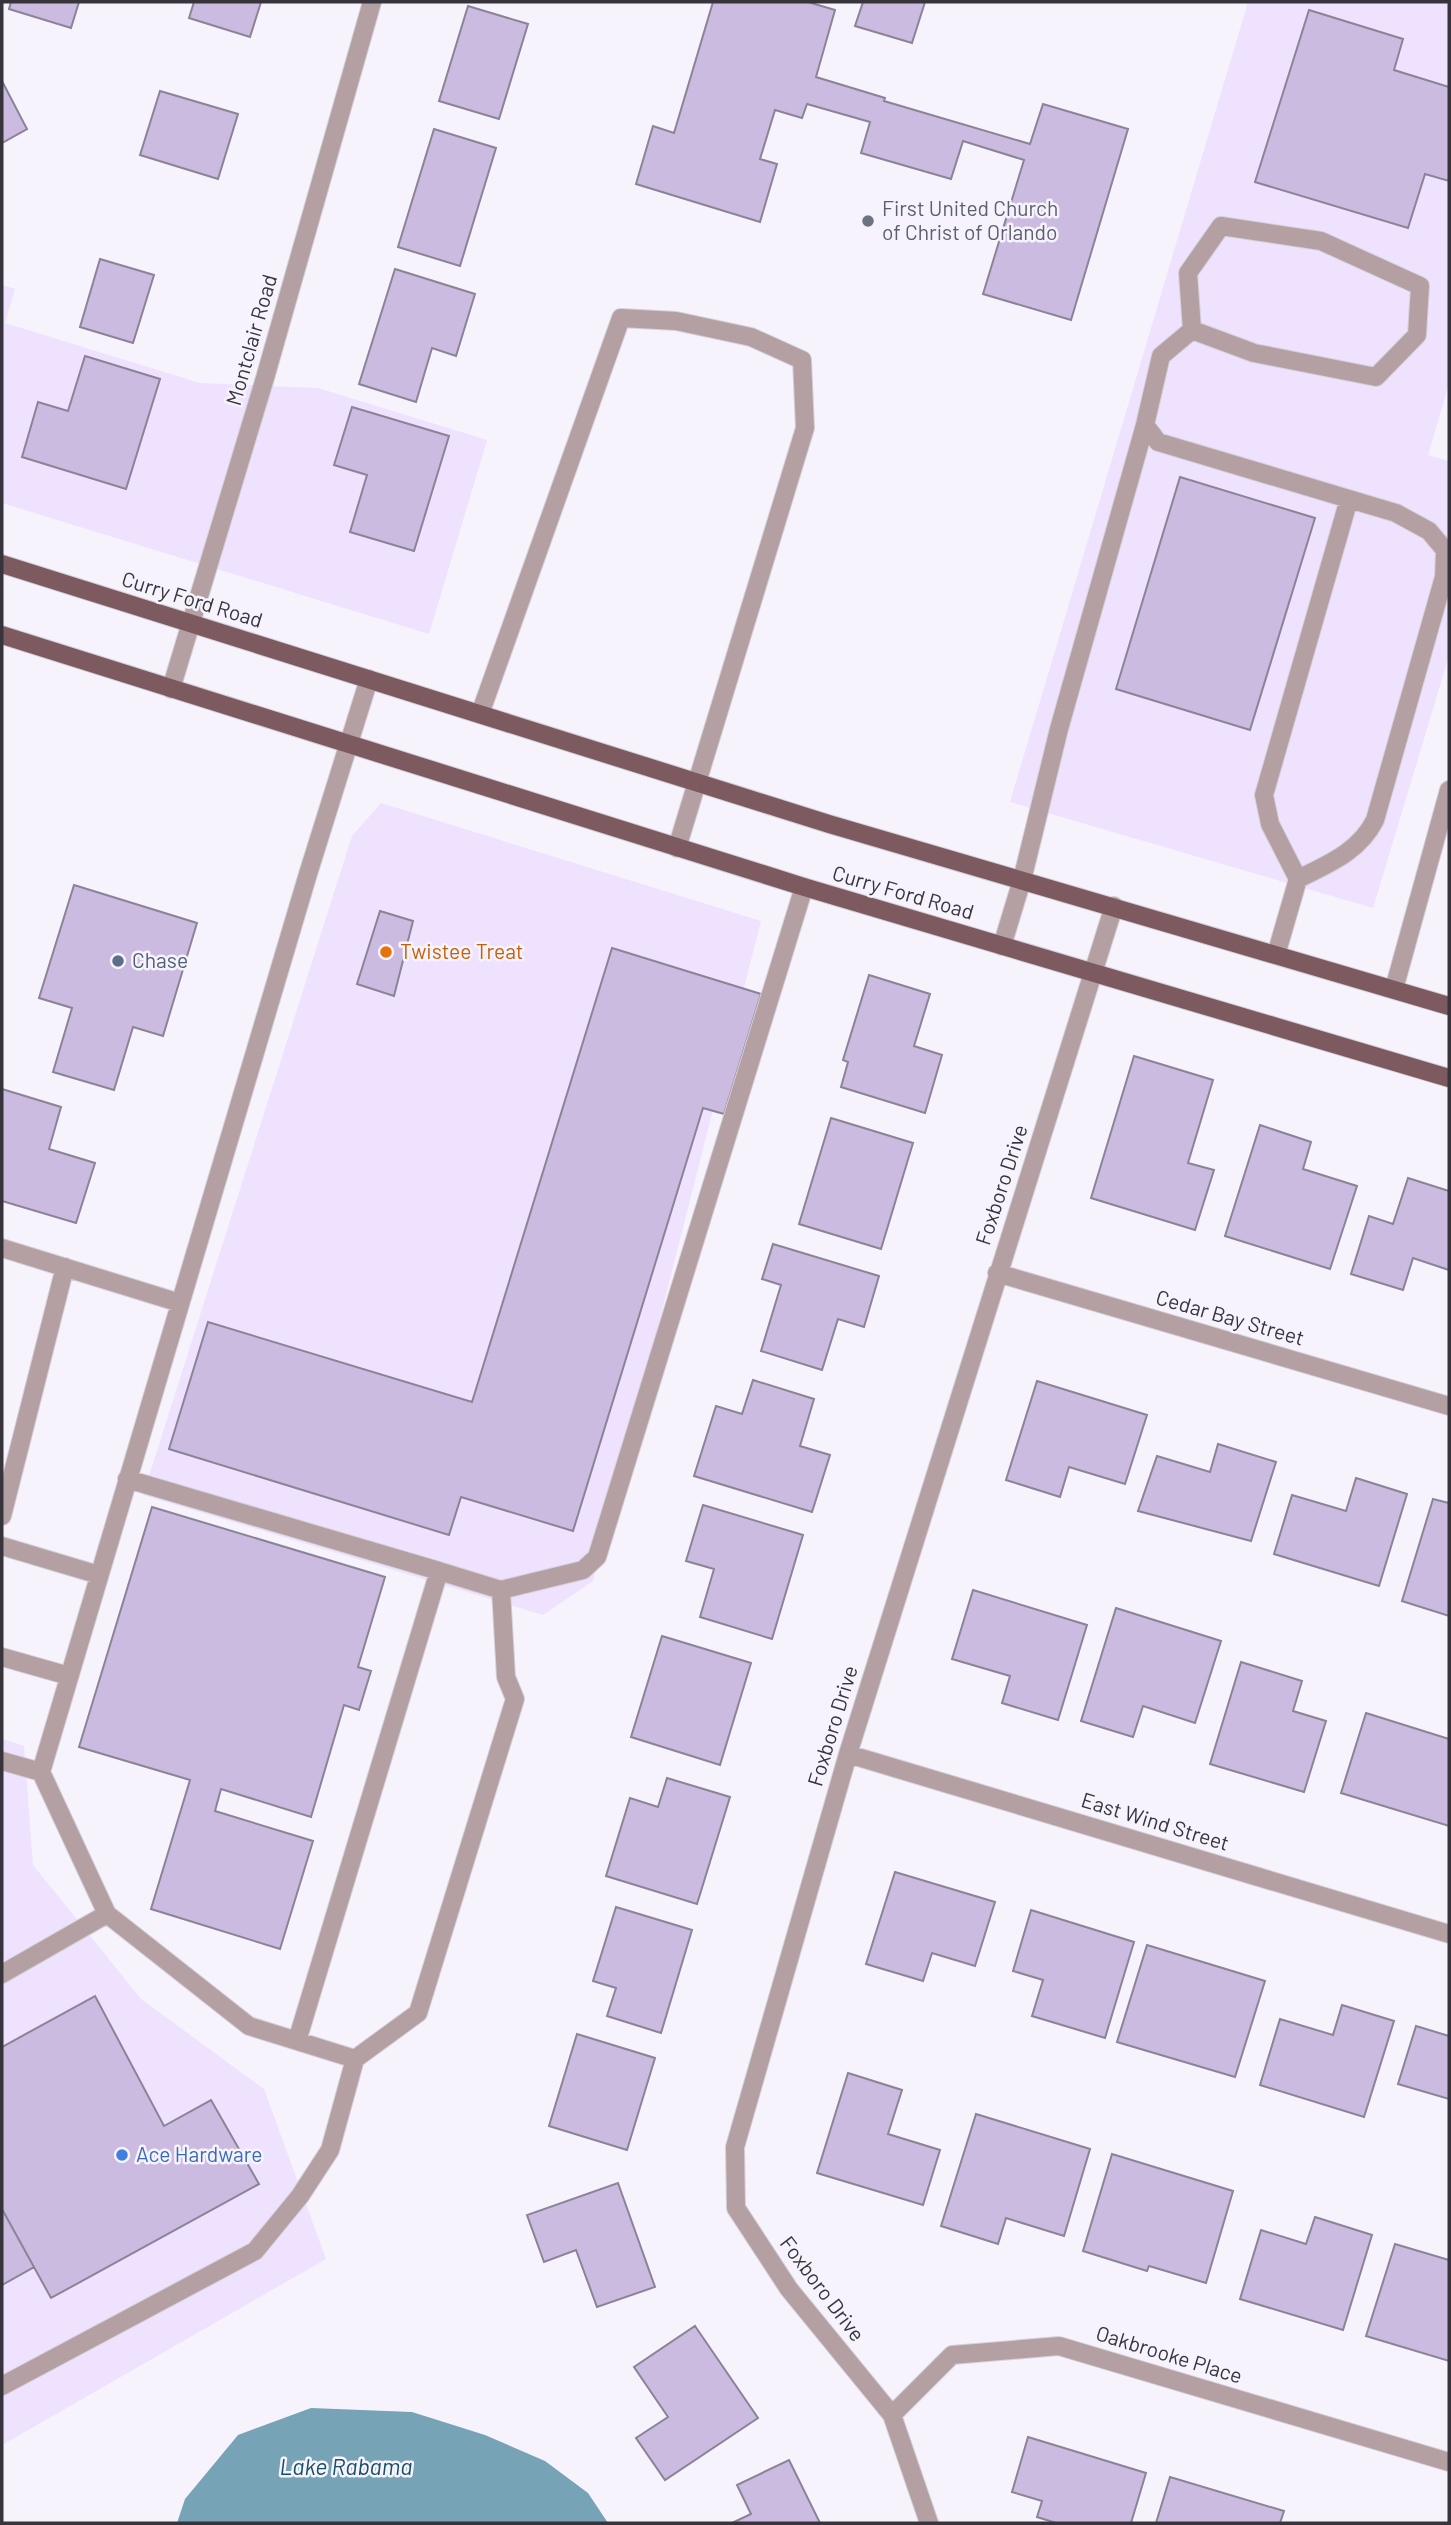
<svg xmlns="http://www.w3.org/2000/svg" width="1451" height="2525" font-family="Barlow,sans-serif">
  <rect width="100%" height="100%" fill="#f7f3fc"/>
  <path fill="#eee2ff" d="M1248 2H1449V384L1428 455 1449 461V656L1373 908 1010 802Z
    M2 285 15 289 5 323 200 383 318 388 487 440 429 634 2 503Z
    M381 803 761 921 593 1581 543 1615 143 1495 352 836Z
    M2 1739 24 1746 33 1865 141 1999 264 2089 326 2259 2 2445Z"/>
  <path fill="#77a3b6" d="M311 2408 412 2412 485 2435 545 2461 588 2493 608 2523H177L185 2499 238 2435Z"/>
  <path fill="#cbbbe1" stroke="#8b8396" stroke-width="2" d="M11 2H79L71 28 9 9Z
    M194 2H261L250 37 189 18Z
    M713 2H808L835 10 816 77 885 98 884 101 1030 144 1043 104 1128 129 1071 320 983 294 1024 160 963 141 951 179 861 153 870 122 807 104 802 118 775 110 760 159 777 164 760 222 636 184 653 126 674 133Z
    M863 2H925L912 43 855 26Z
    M468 6 528 24 499 119 439 101Z
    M1309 10 1403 39 1394 70 1449 87V181L1425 174 1408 228 1255 182Z
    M2 81 27 129 2 143Z
    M160 91 238 114 218 179 140 155Z
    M434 129 496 148 460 266 398 247Z
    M100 259 154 275 133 343 80 327Z
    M395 269 475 294 456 356 432 348 416 402 359 384Z
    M85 356 160 379 126 489 22 457 38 402 68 411Z
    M352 407 449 436 414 551 350 532 367 475 334 465Z
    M1180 477 1315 518 1250 730 1116 689Z
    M74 885 197 923 163 1036 133 1027 114 1090 53 1072 72 1008 39 998Z
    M380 911 413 921 394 996 357 984Z
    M612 948 761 994 724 1114 703 1108 573 1531 461 1497 449 1535 169 1449 208 1322 472 1402Z
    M869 975 930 994 914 1046 942 1055 925 1113 841 1087 848 1062 843 1060Z
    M1134 1056 1213 1080 1188 1163 1214 1170 1195 1230 1091 1198Z
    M2 1089 61 1107 49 1149 95 1163 76 1223 2 1201Z
    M831 1118 913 1143 881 1249 799 1224Z
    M1260 1125 1311 1142 1303 1169 1357 1186 1330 1269 1225 1236Z
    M1408 1178 1449 1191V1270L1413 1258 1403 1290 1351 1274 1369 1216 1393 1224Z
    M773 1244 879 1276 864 1327 838 1319 822 1370 761 1351 781 1285 762 1279Z
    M753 1380 814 1399 800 1446 830 1455 812 1512 694 1476 716 1406 742 1414Z
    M1037 1381 1147 1415 1125 1484 1069 1467 1060 1497 1006 1480Z
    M1218 1444 1276 1462 1251 1541 1138 1511 1157 1456 1210 1472Z
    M1356 1478 1407 1494 1379 1586 1274 1554 1292 1495 1346 1511Z
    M1433 1499 1449 1503V1616L1402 1601Z
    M703 1505 803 1535 772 1639 700 1617 714 1569 686 1561Z
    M152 1507 385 1577 358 1667 371 1671 359 1710 344 1705 311 1817 221 1789 215 1811 313 1841 280 1949 151 1909 190 1780 79 1747Z
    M973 1590 1087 1625 1058 1720 1002 1703 1010 1676 952 1659Z
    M1116 1608 1221 1641 1195 1723 1143 1706 1133 1737 1081 1721Z
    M662 1636 751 1663 720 1765 631 1737Z
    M1241 1662 1302 1681 1293 1711 1326 1721 1304 1792 1210 1764Z
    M1366 1713 1449 1739V1826L1341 1793Z
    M667 1778 730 1797 697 1904 606 1876 630 1798 658 1807Z
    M895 1872 995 1902 975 1966 932 1953 923 1981 866 1964Z
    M616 1907 692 1930 661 2033 607 2016 616 1988 593 1981Z
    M1031 1910 1134 1942 1105 2038 1032 2016 1043 1980 1013 1971Z
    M1147 1945 1265 1981 1235 2077 1117 2042Z
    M95 1996 164 2126 211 2100 259 2184 51 2298 2 2209V2047Z
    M1342 2005 1394 2021 1364 2117 1260 2085 1280 2019 1333 2035Z
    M1416 2026 1449 2036V2099L1398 2084Z
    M577 2034 655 2058 627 2150 549 2126Z
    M848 2073 902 2090 888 2134 940 2150 923 2205 817 2173Z
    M976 2114 1090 2149 1064 2236 1006 2218 998 2244 941 2226Z
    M1112 2154 1233 2191 1206 2283 1149 2266 1147 2271 1083 2251Z
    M618 2183 655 2287 597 2307 576 2250 544 2262 527 2215Z
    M2 2209 34 2267 2 2285Z
    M1315 2217 1372 2235 1343 2330 1240 2299 1261 2230 1306 2244Z
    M1395 2244 1449 2260V2361L1366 2336Z
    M695 2326 758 2418 665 2480 636 2438 668 2417 634 2367Z
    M1028 2437 1146 2473 1131 2523H1056L1037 2517 1042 2501 1012 2492Z
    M789 2460 820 2523H732L751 2514 737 2485Z
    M1170 2477 1284 2511 1280 2523H1156Z"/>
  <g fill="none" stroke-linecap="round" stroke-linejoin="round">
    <defs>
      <path id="minor" d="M1221 226 1321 241 1420 286 1417 335 1376 377 1254 353 1192 330 1188 273Z
        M1192 330 1161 356 1145 425 1158 442 1396 513 1429 531 1445 550 1444 577 1375 820C1359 852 1328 864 1298 879
        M171 689 265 378 372 2
        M480 714 621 318 676 321 751 337 802 360 805 428 677 848
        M1002 946 1022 880 1059 729 1145 425
        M1276 955 1298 879 1270 824 1264 795 1349 499
        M1394 989 1449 790
        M2 1248 180 1303
        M997 1273 1449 1406
        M127 1479 439 1571
        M2 1516 65 1267
        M2 1546 99 1575
        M2 1657 69 1676
        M848 1754 1449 1934
        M2 1761 41 1772 107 1914 249 2026 355 2059
        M41 1772 308 874 369 679
        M2 1974 107 1914
        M297 2041 439 1571 501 1590
        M2 2386 255 2251 300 2196 330 2150 355 2059 418 2013 515 1699 506 1677 501 1590 583 1570 597 1557 804 887
        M892 2415 952 2355 1059 2346 1449 2462
        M929 2523 892 2415 789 2289 736 2208 735 2147 848 1754 1114 906"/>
      <path id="major" d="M2 564 829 824 1449 1006
        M2 635 804 887 1449 1078"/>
    </defs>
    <use href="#minor" stroke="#d4d1d9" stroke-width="20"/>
    <use href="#major" stroke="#d4d1d9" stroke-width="20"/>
    <use href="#minor" stroke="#b4a0a3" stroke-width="18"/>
    <use href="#major" stroke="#7d5a60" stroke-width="18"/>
  </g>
  <circle fill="#6b7280" stroke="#f7f3fc" stroke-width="2.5" cx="868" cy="221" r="7"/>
  <circle fill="#e8710a" stroke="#f7f3fc" stroke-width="2.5" cx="386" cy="952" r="7"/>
  <circle fill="#5c6f8a" stroke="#f7f3fc" stroke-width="2.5" cx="118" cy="961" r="7"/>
  <circle fill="#3f7fe0" stroke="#f7f3fc" stroke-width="2.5" cx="122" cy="2155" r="7"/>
  <g text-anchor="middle" stroke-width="5" stroke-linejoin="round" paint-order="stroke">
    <g font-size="21" fill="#5b616d" stroke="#f7f3fc" text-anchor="start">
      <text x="882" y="216">First United Church<tspan x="882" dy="24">of Christ of Orlando</tspan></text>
    </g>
    <g font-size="21" fill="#37343c" stroke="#f7f3fc">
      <text transform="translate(252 340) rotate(-74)" y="7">Montclair Road</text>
      <text transform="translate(192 600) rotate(17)" y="7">Curry Ford Road</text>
      <text transform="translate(903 893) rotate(16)" y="7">Curry Ford Road</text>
      <text transform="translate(1002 1185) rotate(-72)" y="7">Foxboro Drive</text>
      <text transform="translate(1230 1318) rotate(16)" y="7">Cedar Bay Street</text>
      <text transform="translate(833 1726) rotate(-73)" y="7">Foxboro Drive</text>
      <text transform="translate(1155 1822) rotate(17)" y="7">East Wind Street</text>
      <text transform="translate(822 2289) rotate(53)" y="7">Foxboro Drive</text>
      <text transform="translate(1169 2355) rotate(17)" y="7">Oakbrooke Place</text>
    </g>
    <g font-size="21" fill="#c56008" stroke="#f7f3fc" text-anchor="start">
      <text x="400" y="959">Twistee Treat</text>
    </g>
    <g font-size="21" fill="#4e5e75" stroke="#f7f3fc" text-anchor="start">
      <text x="132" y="968">Chase</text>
    </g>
    <g font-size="21" fill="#366cbe" stroke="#f7f3fc" text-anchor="start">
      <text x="136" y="2162">Ace Hardware</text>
    </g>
    <g font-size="23" font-style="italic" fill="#154f65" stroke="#f7f3fc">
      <text x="346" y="2475">Lake Rabama</text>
    </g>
  </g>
  <rect width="1451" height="2525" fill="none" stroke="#37343c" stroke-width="7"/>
</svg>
